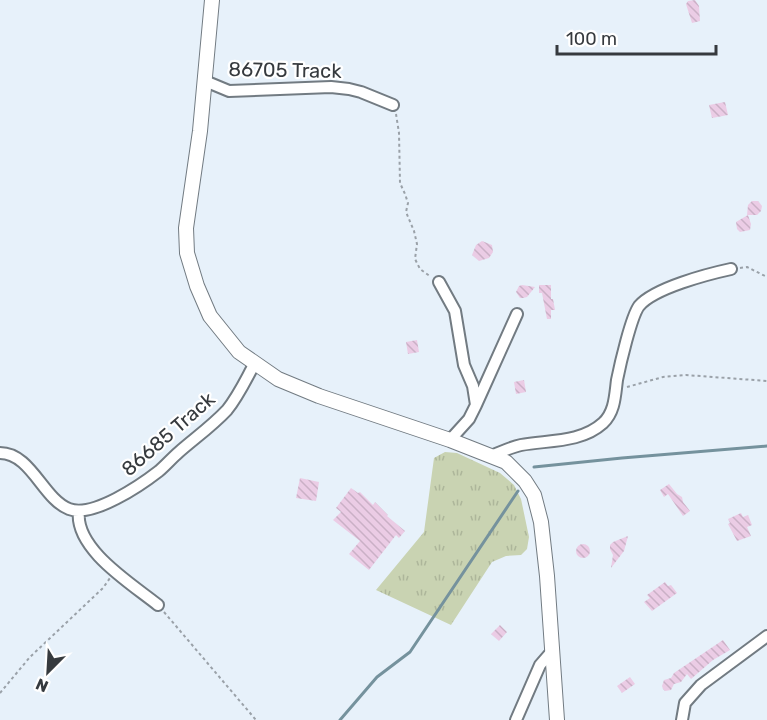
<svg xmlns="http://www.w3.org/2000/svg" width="767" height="720" font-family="Rubik,sans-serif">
  <defs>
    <pattern id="grass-tufts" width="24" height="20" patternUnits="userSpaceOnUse" patternTransform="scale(1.5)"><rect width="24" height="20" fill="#c9d3b2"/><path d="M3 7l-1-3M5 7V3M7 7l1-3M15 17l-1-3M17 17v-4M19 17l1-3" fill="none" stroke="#adb69a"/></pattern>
    <pattern id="building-back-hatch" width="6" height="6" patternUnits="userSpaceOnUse" patternTransform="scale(1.5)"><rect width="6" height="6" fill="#ebcce5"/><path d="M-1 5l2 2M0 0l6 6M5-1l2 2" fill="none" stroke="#cab0c6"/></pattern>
  </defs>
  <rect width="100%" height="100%" fill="#e7f1fa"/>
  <path fill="url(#grass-tufts)" d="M445 452 457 453 500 473 514 485 521 499 529 537 527 549 521 555 506 556 492 562 451 625 376 590 424 532 434 458Z"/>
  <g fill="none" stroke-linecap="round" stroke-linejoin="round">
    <path stroke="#75929d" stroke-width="3" d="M534 467 622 458 767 446
      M340 720 377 677 410 652 518 491"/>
  </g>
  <path fill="url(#building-back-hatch)" d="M695 0 699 6 700 21 692 23 686 4 688 1Z
    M725 102 728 115 712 118 709 105Z
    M752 201H758L762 206 761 211 757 215H747L748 205Z
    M748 215 751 224 750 230 740 232 737 229 736 222Z
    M482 241 492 245 493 252 489 258 479 261 472 255 476 245Z
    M522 285 535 287 527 297 523 298H520L516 292 519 286Z
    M539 285H551V299H553L555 310H551V319H547L542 293H539Z
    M417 340 419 352 408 354 406 342Z
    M524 380 526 392 516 394 514 382Z
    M300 478 319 482 316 501 296 498Z
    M669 484 677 494 682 497 683 502 690 511 683 516 668 494 664 497 660 490Z
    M351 488 358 493 360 492 373 505 375 502 388 515 387 516 405 531 399 538 396 535 369 570 349 554 360 541 333 520 341 512 336 508Z
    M741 513 743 517 748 515 752 525 747 527 751 536 737 541 728 524 730 523 728 519Z
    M628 536 624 551 611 568 613 555 610 549V545L613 542Z
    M576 551a7 7 0 1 1 14 0a7 7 0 1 1-14 0Z
    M665 582 668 586 671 585 677 593 652 611 644 602 650 598 647 595Z
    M500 625 507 632 499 641 491 634Z
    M723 640 730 650 713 660 691 679 687 674 681 682 674 684 671 690 665 691 663 689 662 686 664 680 671 678 674 673Z
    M630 677 635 684 622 693 617 686Z"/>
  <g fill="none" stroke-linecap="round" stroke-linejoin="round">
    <defs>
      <path id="street" d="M205 81 229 91 331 87 349 89 361 92 393 105
        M439 282 455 311 464 365 473 386 476 405 469 419 450 440
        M476 405 517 314
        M0 453C31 453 43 499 69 509 93 518 141 485 159 471 166 465 172 458 179 452 195 438 212 426 227 410 239 395 246 379 255 363
        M491 456C501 452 511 447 521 445 548 440 581 443 603 423 615 412 615 395 617 380 620 365 631 317 639 306 654 288 708 274 731 269
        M79 511C74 549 132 584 158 605
        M516 720 540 665 553 650
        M682 720 685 703 701 685 767 636"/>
      <path id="secondary" d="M212 0 200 131 186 228 187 253 197 286 210 316 239 352 278 379 319 396 450 440 506 462 525 481 534 495 541 522 547 576 557 720"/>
    </defs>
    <use href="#street" stroke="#727b82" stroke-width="14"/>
    <use href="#secondary" stroke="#727b82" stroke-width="16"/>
    <path stroke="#9aa1a8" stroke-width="2" stroke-dasharray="3 3" stroke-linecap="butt" d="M396 114 399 133 400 183 405 194 408 203 406 212 414 231 417 244 415 259 420 269 431 277
      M740 268 747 267 767 277
      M627 387 663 377 686 375 767 381
      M164 612 256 720
      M0 693 30 657 103 588 110 578"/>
    <use href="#street" stroke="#fff" stroke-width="10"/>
    <use href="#secondary" stroke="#fff" stroke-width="14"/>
  </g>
  <g text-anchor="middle" stroke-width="4.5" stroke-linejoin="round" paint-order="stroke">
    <g font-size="20" fill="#363a3e" stroke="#fff">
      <text transform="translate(285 70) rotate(1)" y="7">86705 Track</text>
      <text transform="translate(168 434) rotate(-41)" y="7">86685 Track</text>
    </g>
  </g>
  <g transform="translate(48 672) rotate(204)" stroke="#ffffff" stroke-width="4.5" paint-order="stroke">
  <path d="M0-4.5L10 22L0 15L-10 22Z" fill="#363a3e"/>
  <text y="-9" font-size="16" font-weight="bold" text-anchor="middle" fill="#363a3e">N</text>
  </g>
  <path d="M557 45v9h159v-9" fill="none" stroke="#363a3e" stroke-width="3"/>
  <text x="566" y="45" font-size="18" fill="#363a3e" stroke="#ffffff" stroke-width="4.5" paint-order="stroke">100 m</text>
</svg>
